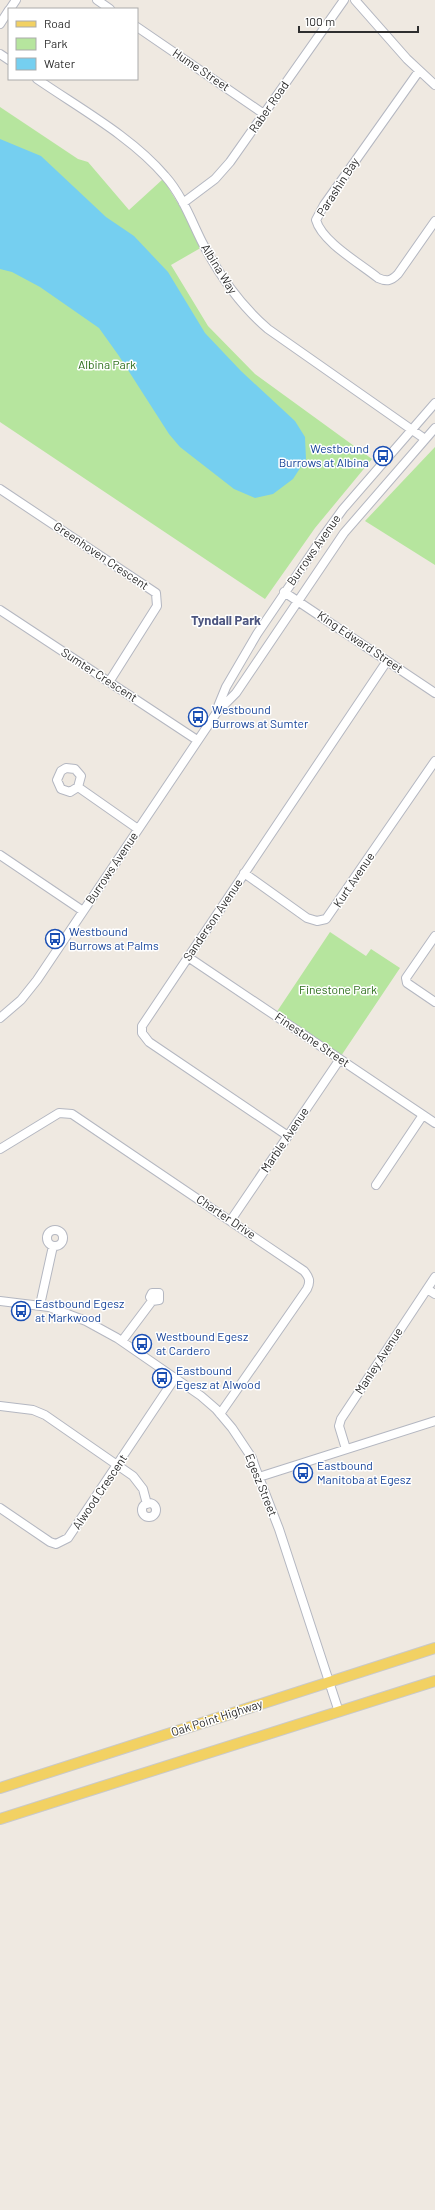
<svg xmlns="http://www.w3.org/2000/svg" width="435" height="2210" font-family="Barlow,sans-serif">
  <rect width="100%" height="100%" fill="#efe9e1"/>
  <path fill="#b6e59e" d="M0 107 78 159 88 162 129 210 163 179 204 246 171 265 208 326 255 374 372 459 315 528 265 599 0 422Z
    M435 447V565L365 521Z
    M330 932 366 956 371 949 400 968 341 1056 276 1013Z"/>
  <path fill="#75cff0" d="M0 139 41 156 106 217 134 236 168 272 205 333 241 371 295 421 305 437 306 459 293 479 273 494 255 498 234 489 180 447 169 434 119 356 99 328 40 287 12 272 0 269Z"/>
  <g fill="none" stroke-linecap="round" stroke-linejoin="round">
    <defs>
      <path id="minor" d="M97 0 110 9
        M355 0 407 59 435 85
        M10 9 16 0
        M0 24 9 10
        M137 27 264 114
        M0 54 9 60
        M419 71 324 205 316 220C322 242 361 264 378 278 387 282 391 281 398 274L435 221
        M37 79C79 108 132 137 165 176 182 195 191 220 202 242 219 275 240 305 268 329L425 439
        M183 203 215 179 230 162 344 0
        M0 489 156 593 157 606 109 682
        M284 592 435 693
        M0 610 197 740
        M217 709 226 687 257 634 322 538 343 509 435 403
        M78 787 81 776 75 769 66 768 61 771 57 780 61 789 70 792 78 787 138 829
        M0 855 83 911
        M244 873 307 918 317 921 326 919 435 761
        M435 936 406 978 407 983 435 1002
        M188 957 435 1123
        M0 1018 21 1000 37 980 217 712 236 693 344 533 435 428
        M288 1136 149 1042 142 1033V1026L387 661
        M0 1149 59 1113 72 1114 304 1271C309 1277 311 1281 307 1289L220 1414
        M376 1185 423 1115
        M231 1220 340 1059
        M47 1238a8 8 0 1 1 16 0a8 8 0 1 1-16 0Z
        M427 1289 435 1294
        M0 1301 49 1307 86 1321 117 1338 201 1396 216 1409 232 1428 252 1458 255 1467 279 1529 339 1712
        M40 1305 53 1246
        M122 1341 152 1301 159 1300V1293H152L150 1297 152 1301
        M0 1406 33 1410 45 1415 133 1476 143 1489 147 1504
        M346 1449 339 1426 341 1419 435 1277
        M259 1477 435 1421
        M142 1510a7 7 0 1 1 14 0a7 7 0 1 1-14 0Z
        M0 1508 50 1542 56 1544 68 1538 175 1378"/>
      <path id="major" d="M0 1788 435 1648
        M0 1819 435 1681"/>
    </defs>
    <use href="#minor" stroke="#b4b7c1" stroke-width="10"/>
    <use href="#major" stroke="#c9c9c9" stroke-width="12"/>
    <use href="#minor" stroke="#fff" stroke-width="8"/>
    <use href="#major" stroke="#f2d163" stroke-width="10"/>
  </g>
  <defs>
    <symbol id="bus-ring" viewBox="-11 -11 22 22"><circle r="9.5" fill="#fff" stroke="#1a4fb4" stroke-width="1.5"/><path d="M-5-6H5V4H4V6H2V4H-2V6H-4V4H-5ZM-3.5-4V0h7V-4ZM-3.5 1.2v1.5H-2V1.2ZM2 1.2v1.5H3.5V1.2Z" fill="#1a4fb4"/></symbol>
  </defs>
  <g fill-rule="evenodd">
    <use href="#bus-ring" x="372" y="445" width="22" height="22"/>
    <use href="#bus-ring" x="187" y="706" width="22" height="22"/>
    <use href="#bus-ring" x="44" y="928" width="22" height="22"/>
    <use href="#bus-ring" x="10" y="1300" width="22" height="22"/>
    <use href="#bus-ring" x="131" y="1333" width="22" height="22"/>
    <use href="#bus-ring" x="151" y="1367" width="22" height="22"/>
    <use href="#bus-ring" x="292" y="1462" width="22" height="22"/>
  </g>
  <g text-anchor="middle" stroke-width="3" stroke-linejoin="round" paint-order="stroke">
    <g font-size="12" fill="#2e2e2e" stroke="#fff">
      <text transform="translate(201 70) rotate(34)" y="4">Hume Street</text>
      <text transform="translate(269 107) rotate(-55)" y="4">Raber Road</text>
      <text transform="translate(338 187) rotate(-57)" y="4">Parashin Bay</text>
      <text transform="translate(219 269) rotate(58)" y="4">Albina Way</text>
      <text transform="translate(314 550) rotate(-55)" y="4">Burrows Avenue</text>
      <text transform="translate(101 556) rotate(34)" y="4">Greenhoven Crescent</text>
      <text transform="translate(360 642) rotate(34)" y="4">King Edward Street</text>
      <text transform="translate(99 675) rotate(33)" y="4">Sumter Crescent</text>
      <text transform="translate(112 868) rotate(-56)" y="4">Burrows Avenue</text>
      <text transform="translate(354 880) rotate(-56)" y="4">Kurt Avenue</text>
      <text transform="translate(213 920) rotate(-56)" y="4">Sanderson Avenue</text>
      <text transform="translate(312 1040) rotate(34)" y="4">Finestone Street</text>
      <text transform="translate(285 1140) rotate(-56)" y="4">Marble Avenue</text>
      <text transform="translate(226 1217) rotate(34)" y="4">Charter Drive</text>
      <text transform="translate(379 1361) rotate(-57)" y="4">Manley Avenue</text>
      <text transform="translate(261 1485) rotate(68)" y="4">Egesz Street</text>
      <text transform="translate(100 1492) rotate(-56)" y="4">Alwood Crescent</text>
      <text transform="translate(217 1718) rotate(-18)" y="4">Oak Point Highway</text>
    </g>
    <g font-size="12" fill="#2c6e1b" stroke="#fff">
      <text x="107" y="369">Albina Park</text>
      <text x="338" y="994">Finestone Park</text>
    </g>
    <g font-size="12" fill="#164399" stroke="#fff" text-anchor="start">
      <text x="369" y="453" text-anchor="end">Westbound<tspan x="369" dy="14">Burrows at Albina</tspan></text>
      <text x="212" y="714">Westbound<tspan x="212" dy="14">Burrows at Sumter</tspan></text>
      <text x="69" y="936">Westbound<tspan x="69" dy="14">Burrows at Palms</tspan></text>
      <text x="35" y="1308">Eastbound Egesz<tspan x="35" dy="14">at Markwood</tspan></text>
      <text x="156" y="1341">Westbound Egesz<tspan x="156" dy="14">at Cardero</tspan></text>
      <text x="176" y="1375">Eastbound<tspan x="176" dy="14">Egesz at Alwood</tspan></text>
      <text x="317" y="1470">Eastbound<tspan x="317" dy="14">Manitoba at Egesz</tspan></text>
    </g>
    <g font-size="13" font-weight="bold" fill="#4d5680" stroke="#fff">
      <text x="226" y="625">Tyndall Park</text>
    </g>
  </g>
  <rect x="8" y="8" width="130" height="72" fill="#ffffff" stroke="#ababab"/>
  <rect x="16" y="21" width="20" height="6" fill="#f2d163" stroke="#ababab"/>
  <text x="44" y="28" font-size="12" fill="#2e2e2e">Road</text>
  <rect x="16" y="38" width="20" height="12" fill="#b6e59e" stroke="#ababab"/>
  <text x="44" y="48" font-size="12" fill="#2e2e2e">Park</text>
  <rect x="16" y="58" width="20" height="12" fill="#75cff0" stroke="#ababab"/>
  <text x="44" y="68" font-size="12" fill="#2e2e2e">Water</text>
  <path d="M299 26v6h119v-6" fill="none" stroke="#2e2e2e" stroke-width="2"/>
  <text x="305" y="26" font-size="12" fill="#2e2e2e" stroke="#ffffff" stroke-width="3" paint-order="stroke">100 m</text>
</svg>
